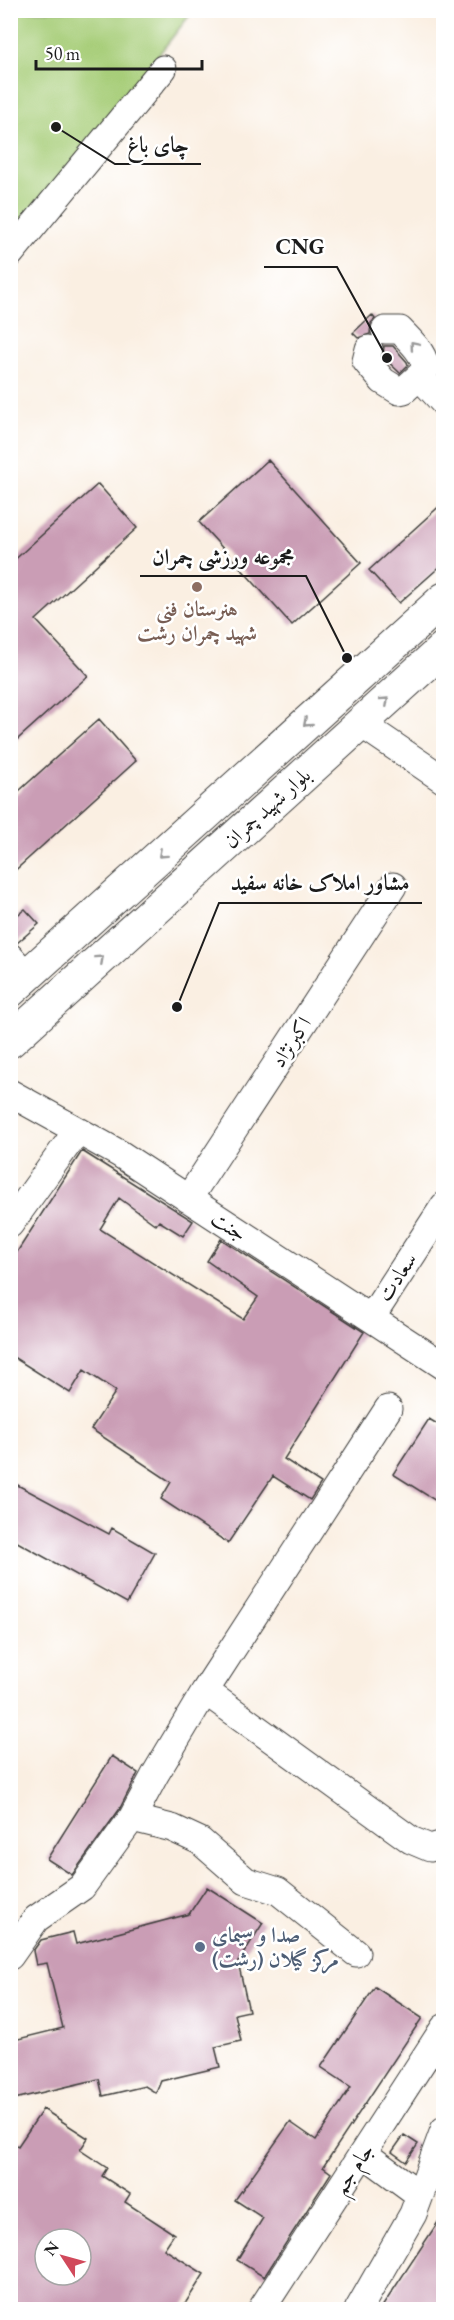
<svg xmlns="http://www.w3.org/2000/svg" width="454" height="2320" font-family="'EB Garamond',Amiri,serif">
  <rect width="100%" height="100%" fill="#fff"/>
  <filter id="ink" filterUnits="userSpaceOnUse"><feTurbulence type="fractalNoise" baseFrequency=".0167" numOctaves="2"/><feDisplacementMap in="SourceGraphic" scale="12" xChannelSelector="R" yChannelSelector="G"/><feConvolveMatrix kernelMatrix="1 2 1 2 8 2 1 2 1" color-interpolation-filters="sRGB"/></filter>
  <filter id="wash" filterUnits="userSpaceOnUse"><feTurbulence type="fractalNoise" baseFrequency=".008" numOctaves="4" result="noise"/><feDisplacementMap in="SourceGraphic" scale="24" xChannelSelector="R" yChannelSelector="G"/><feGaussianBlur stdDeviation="1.35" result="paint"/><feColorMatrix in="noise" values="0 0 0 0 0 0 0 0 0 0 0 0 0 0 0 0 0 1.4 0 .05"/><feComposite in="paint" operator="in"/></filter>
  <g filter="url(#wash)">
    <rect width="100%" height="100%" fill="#faefe2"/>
    <path fill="#a7ce79" stroke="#62754a" stroke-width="1.5" d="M11 11H193L11 243Z"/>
    <g id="blocks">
      <path fill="#ca9db5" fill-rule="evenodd" d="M372 315 375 319 371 323 370 334 358 338 353 333Z
        M384 346H393L407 362 408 365 400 373 383 357Z
        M268 460 361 563 292 625 199 522Z
        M98 484 137 528 36 620 88 676 10 746V564Z
        M444 502V563L399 603 369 570Z
        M99 719 136 761 10 875V799Z
        M25 909 39 924 17 943 10 942V921Z
        M82 1151 193 1221 183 1236 159 1221 156 1225 119 1198 100 1229 243 1319 258 1297 207 1261 221 1239 364 1332 284 1459 321 1483 310 1500 273 1476 228 1543 161 1499 171 1482 91 1429 116 1391 84 1370 70 1393 10 1355V1263Z
        M429 1419 444 1428V1506L393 1474Z
        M10 1481 109 1534 112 1528 155 1553 127 1603 10 1538Z
        M112 1756 138 1773 119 1810 72 1875 47 1859Z
        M207 1887 263 1923 238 1962 249 2011 235 2014 241 2041 215 2047 220 2067 161 2081 156 2093 145 2086 103 2096 99 2079 10 2100V2041L63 2028 47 1963 36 1965 33 1951 41 1940 73 1932 76 1944 189 1914Z
        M375 1987 422 2018 323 2167 331 2173 264 2277 237 2260 263 2218 235 2200 290 2122 316 2140 351 2087 321 2067Z
        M43 2109 88 2138 80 2150 107 2168 102 2176 130 2194 125 2202 174 2234 164 2249 204 2274 181 2310H10V2141L18 2146ZM45 2239H81V2275H45Z
        M404 2135 418 2144 406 2162 392 2152Z
        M444 2213V2310H380Z"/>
    </g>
  </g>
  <g filter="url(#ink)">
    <use href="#blocks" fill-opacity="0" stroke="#3d3c3a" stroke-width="1.5"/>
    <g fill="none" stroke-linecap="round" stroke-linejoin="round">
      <defs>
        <path id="minor" d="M10 254 163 69
          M369 349 366 361 383 381 399 391 404 390 425 371C427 355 411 342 400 330H385
          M420 377 444 403
          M360 723 444 780
          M10 957 27 976
          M10 1093 120 1154 444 1366
          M188 1199 393 886
          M10 1224 77 1131
          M371 1318 444 1206
          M205 1691 411 1840 430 1848 444 1844
          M132 1818 172 1828 200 1841 246 1881 278 1891 356 1953
          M10 1956 36 1919 82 1887 132 1818 156 1773 205 1691 388 1409
          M363 2153 420 2195
          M261 2310 444 2028
          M358 2310 413 2214 444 2130"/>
        <path id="major" d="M10 991 444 599
          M10 1041 444 648"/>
      </defs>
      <use href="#minor" stroke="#3d3c3a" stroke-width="29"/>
      <use href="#major" stroke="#3d3c3a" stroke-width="35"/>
      <use href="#minor" stroke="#fff" stroke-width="27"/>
      <use href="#major" stroke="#fff" stroke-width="33"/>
    </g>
    <defs><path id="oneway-chevron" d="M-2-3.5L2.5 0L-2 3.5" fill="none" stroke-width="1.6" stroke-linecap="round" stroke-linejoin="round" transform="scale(1.5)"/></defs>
    <g stroke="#999">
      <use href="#oneway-chevron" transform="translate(414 345) rotate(-130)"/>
      <use href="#oneway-chevron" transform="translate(385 701) rotate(-42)"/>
      <use href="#oneway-chevron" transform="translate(307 723) rotate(138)"/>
      <use href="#oneway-chevron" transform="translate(162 854) rotate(138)"/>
      <use href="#oneway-chevron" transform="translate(100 959) rotate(-42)"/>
    </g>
  </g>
  <circle fill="#8d6e63" stroke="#fff" stroke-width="2" cx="197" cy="587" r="6"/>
  <circle fill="#5c6f8a" stroke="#fff" stroke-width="2" cx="200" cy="1947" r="6"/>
  <g text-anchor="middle" stroke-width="5" stroke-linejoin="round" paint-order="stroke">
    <g font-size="21" font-weight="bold" fill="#785e54" stroke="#fff">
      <text x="197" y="616">هنرستان فنی<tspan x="197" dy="24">شهید چمران رشت</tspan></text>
    </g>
    <g font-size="21" fill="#1c1c1c" stroke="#fff">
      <text transform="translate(267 808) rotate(-42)" y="7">بلوار شهید چمران</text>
      <text transform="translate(291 1042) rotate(-57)" y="7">اکبرنژاد</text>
      <text transform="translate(229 1226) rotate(33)" y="7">جنت</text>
      <text transform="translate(397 1277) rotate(-57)" y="7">سعادت</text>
      <text transform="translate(353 2169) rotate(-57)" y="7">جام جم</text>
    </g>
    <g font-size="21" font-weight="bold" fill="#4e5e75" stroke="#fff" text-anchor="start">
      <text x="212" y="1942">صدا و سیمای<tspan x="212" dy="24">مرکز گیلان (رشت)</tspan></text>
    </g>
  </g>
  <path fill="none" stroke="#1c1c1c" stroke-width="2" d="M56 127L115 164H201M387 358L337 267H264M347 658L306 576H140M177 1007L219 903H422"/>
  <g fill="#1c1c1c" stroke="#fff" stroke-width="2">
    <circle cx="56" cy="127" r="6"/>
    <circle cx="387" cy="358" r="6"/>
    <circle cx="347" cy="658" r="6"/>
    <circle cx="177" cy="1007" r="6"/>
  </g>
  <g font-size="22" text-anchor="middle" font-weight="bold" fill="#1c1c1c" stroke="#fff" stroke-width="5" stroke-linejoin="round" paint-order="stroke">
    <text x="158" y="152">چای باغ</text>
    <text x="300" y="254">CNG</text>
    <text x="223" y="564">مجموعه ورزشی چمران</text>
    <text x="320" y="890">مشاور املاک خانه سفید</text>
  </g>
  <rect width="454" height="2320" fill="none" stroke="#fff" stroke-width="36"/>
  <g transform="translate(63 2257) rotate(306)"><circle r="28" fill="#ffffff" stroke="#a4a4a4" stroke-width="1.5"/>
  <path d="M0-4.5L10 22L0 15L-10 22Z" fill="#d1495b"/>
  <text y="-9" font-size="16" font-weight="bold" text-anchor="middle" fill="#1c1c1c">N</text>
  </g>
  <path d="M36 60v9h166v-9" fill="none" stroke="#1c1c1c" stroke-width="3"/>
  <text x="45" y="60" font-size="18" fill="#1c1c1c" stroke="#ffffff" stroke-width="4.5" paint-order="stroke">50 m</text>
</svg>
